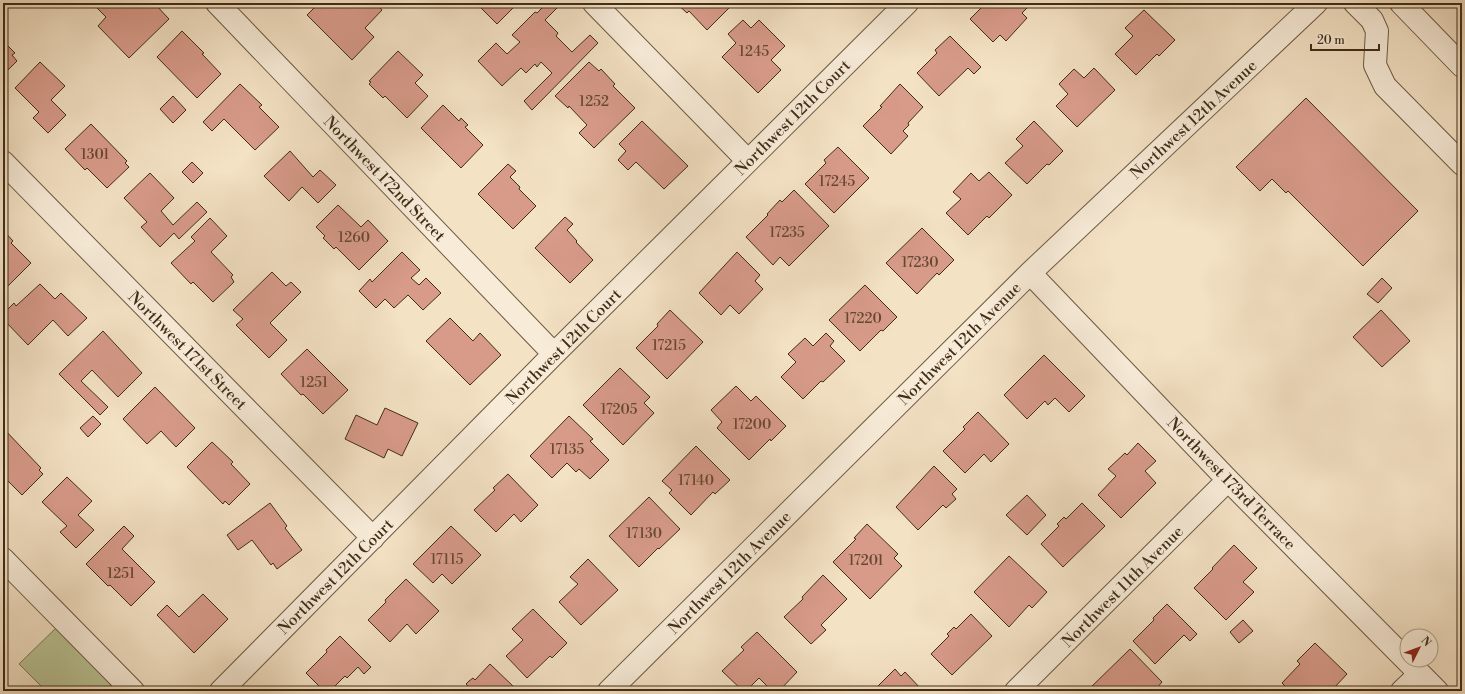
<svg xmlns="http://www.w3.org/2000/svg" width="1465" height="694" font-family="'Libre Bodoni',serif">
  <rect width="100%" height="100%" fill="#f4e2c5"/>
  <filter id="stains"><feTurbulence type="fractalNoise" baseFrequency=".005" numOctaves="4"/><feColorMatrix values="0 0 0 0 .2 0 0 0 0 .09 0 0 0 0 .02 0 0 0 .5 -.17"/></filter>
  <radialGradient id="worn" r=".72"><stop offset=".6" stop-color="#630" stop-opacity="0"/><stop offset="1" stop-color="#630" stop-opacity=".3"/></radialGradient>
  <path fill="#b9c496" stroke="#7c7856" d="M58 626 123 691H46L19 664Z"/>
  <path fill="#d89b8a" stroke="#402d17" d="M98 3H154L169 19 129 58 98 26 106 17 95 6Z
    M319 3H376L382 10 365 28 374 37 352 60 307 15Z
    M476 3H518L497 24Z
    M547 3H562L545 20 558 33 556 36 572 52 590 35 598 43 532 110 524 101 552 73 541 62 537 67 535 64 526 73 521 68 502 86 478 61 496 43 507 54 520 42 512 35 535 12 537 13Z
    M676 3H724L729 8 707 30 689 11 687 13Z
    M986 3H1030L1031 4 1022 13 1027 18 1006 41 1000 35 993 42 970 19Z
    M1144 10 1175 40 1159 56 1157 54 1136 75 1115 54 1133 36 1125 28Z
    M743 20 751 28 759 20 785 46 771 60 781 70 758 93 722 57 736 43 728 34Z
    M182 31 204 53 202 54 221 74 197 98 157 57Z
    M950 36 981 67 974 74 968 68 939 96 917 73 937 53 935 50Z
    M3 41 15 53 12 55 17 61 3 75Z
    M398 51 423 75 415 83 428 96 407 118 385 96 383 98 369 84 371 82 369 81Z
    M40 62 65 86 51 100 66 115 48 133 33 118 39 112 15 88Z
    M589 62 599 71 601 69 615 84 613 86 635 108 594 148 579 133 587 125 569 106 568 108 555 96Z
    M1094 68 1115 90 1077 127 1056 106 1068 94 1059 84 1074 69 1084 78Z
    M240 84 262 105 259 107 279 127 255 150 224 119 212 131 203 122Z
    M900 84 923 107 908 123 909 125 903 131 908 136 891 154 863 126 882 107 880 106Z
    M173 96 186 110 173 123 160 109Z
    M1306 98 1418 211 1363 266 1288 191 1286 193 1272 179 1260 191 1236 167Z
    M443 105 459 121 461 118 468 125 465 127 483 145 461 168 421 128Z
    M642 121 688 166 664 189 636 162 628 170 618 160 626 151 619 144Z
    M1034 121 1063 151 1049 165 1047 164 1027 184 1005 163 1023 146 1016 139Z
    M91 124 127 161 125 163 129 167 107 188 87 168 85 170 65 149Z
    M838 147 869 178 834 213 805 184 826 163 824 160Z
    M290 151 313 177 320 170 336 185 318 203 302 187 289 201 264 176Z
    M192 162 203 173 193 183 182 172Z
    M508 164 516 171 510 177 520 187 519 189 536 206 513 229 478 194Z
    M989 172 1012 195 989 218 987 216 968 235 946 213 961 199 953 192 971 173 979 181Z
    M150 173 174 198 161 211 173 225 197 202 207 212 179 239 174 233 160 247 141 227 147 222 124 198Z
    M794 190 829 226 789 266 780 257 773 265 746 237 768 215 767 214 780 200 782 202Z
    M338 205 361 227 368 220 388 241 359 270 336 247 334 249 323 238 325 236 316 227Z
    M565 217 573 224 567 230 577 241 576 242 593 260 570 283 535 248Z
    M210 218 227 236 211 252 233 275 231 277 234 282 213 302 193 282 191 284 171 263 195 241 191 237Z
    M922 228 954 260 939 275 937 273 917 294 886 263Z
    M3 230 13 241 11 243 31 263 7 287 3 283Z
    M402 252 420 270 411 278 419 285 426 278 441 293 423 310 408 295 394 308 385 299 376 308 359 291 370 279 372 282Z
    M737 252 760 275 755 281 763 289 739 314 730 305 721 315 699 293Z
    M272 272 286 286 291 282 301 292 270 323 287 340 269 358 236 325 243 319 233 310Z
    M1382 278 1392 288 1378 303 1367 294Z
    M40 284 55 299 61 293 87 318 68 336 53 320 28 345 3 319V314L14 303 16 306Z
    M865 285 897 317 883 331 881 330 860 351 829 320Z
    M670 310 703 342 667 379 636 348 658 326 657 324Z
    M1381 310 1410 341 1382 367 1353 337Z
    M450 318 473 341 480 333 501 355 470 385 426 341Z
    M103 331 142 373 118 397 92 370 81 381 108 407 100 415 59 374Z
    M826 333 834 341 830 346 845 361 823 382 821 381 803 399 781 377 796 362 788 354 805 338 813 346Z
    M307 349 348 390 323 414 303 394 301 395 281 374Z
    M1044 355 1085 396 1069 412 1055 398 1048 405 1045 401 1027 419 1004 395Z
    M620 368 650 397 644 403 654 413 623 445 583 405Z
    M736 386 751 401 756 396 786 426 771 441 770 439 749 460 717 428 722 422 711 410Z
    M155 387 195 428 176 447 161 431 147 444 123 419Z
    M385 408 418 423 402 456 388 449 384 458 345 439 356 415 377 425Z
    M978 412 1009 444 991 462 984 454 965 473 943 451 965 429 963 427Z
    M93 416 101 424 88 437 80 428Z
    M569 416 593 439 590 441 609 460 590 479 579 469 576 472 567 463 552 478 530 456Z
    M4 429 41 468 39 470 43 474 22 495 3 476Z
    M212 442 233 462 231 464 250 484 229 505 225 501 223 504 187 467Z
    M1138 443 1156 461 1145 471 1156 483 1121 518 1098 495 1116 476 1108 469 1125 453 1127 455Z
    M696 446 730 480 715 494 713 492 691 515 669 493 672 490 662 481Z
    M934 466 957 489 952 494 956 499 946 508 943 505 918 530 896 507Z
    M508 474 538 505 521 522 514 514 496 532 474 510 495 490 493 488Z
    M67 477 92 501 78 515 94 530 76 548 60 532 67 526 42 502Z
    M1027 495 1046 515 1027 535 1006 515Z
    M649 497 680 529 659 549 658 548 639 567 609 536Z
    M270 503 287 526 285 528 302 550 277 569 273 563 271 565 252 540 238 550 227 535Z
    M1082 503 1105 526 1063 567 1041 544 1059 526 1057 524 1064 517 1066 519Z
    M867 524 898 554 894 558 902 566 870 599 833 562 856 539 854 538Z
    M124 526 134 536 122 549 155 582 131 606 110 585 108 586 86 564Z
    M451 526 481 555 452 584 442 574 433 583 413 564Z
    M1234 545 1257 568 1243 582 1254 592 1226 620 1194 588 1213 569 1212 568Z
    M1009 556 1047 592 1032 608 1029 605 1009 627 974 592Z
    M588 559 618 590 581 625 559 602 578 584 570 577Z
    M823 575 847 599 821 625 826 630 811 644 784 617 803 599 802 597Z
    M406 579 439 611 416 634 407 624 390 642 368 620 386 602 385 600Z
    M203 594 228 619 194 653 157 615 167 605 179 617Z
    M1167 604 1197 634 1190 641 1184 635 1155 664 1133 641 1154 620 1153 618Z
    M533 609 567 643 552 658 550 656 527 678 506 656 523 640 512 629Z
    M971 614 992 636 952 675 931 654 949 636 947 634 954 627 956 629Z
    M1243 620 1253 631 1239 643 1230 632Z
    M757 632 797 672 779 691H776L771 686 769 688 759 678 746 691H743L722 671 744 650 741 647Z
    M340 636 371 667 364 674 358 667 347 678 345 676 330 691H324L306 673 327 652 326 650Z
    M1315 643 1347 674 1333 689 1329 686 1325 691H1290L1282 683 1300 664 1297 661Z
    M1130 649 1162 682 1156 689 1158 691H1087Z
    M490 664 514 687 510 691H464L468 686 466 684 469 681 473 678 475 680Z
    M895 669 901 676 905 672 923 691H873Z
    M712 686 718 691H707Z"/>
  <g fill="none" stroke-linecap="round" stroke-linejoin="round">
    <defs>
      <path id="minor" d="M217 3 554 354
        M594 3 748 161
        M1355 3 1372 20 1377 31 1375 65 1385 86 1462 164
        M1401 3 1462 66
        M3 162 373 538
        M1030 273 1228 480 1437 691
        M3 559 133 691
        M221 691 554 354 907 3
        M609 691 1030 273 1316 3
        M1016 691 1228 480
        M1402 691 1420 674"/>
    </defs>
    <use href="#minor" stroke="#6d5a42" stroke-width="24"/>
    <use href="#minor" stroke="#f8ecd9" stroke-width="22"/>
  </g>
  <g text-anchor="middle" stroke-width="3.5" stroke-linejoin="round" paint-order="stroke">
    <g font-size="14" fill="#664834">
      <text x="754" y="56">1245</text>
      <text x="594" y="106">1252</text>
      <text x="95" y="159">1301</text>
      <text x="837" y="186">17245</text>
      <text x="787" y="237">17235</text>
      <text x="354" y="242">1260</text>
      <text x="920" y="267">17230</text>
      <text x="863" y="323">17220</text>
      <text x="669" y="350">17215</text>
      <text x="314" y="387">1251</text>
      <text x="619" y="414">17205</text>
      <text x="752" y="429">17200</text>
      <text x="567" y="454">17135</text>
      <text x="696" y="485">17140</text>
      <text x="644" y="538">17130</text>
      <text x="447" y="564">17115</text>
      <text x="866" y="565">17201</text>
      <text x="121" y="578">1251</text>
    </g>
    <g font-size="16" fill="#402d17" stroke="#f8ecd9">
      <text transform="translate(792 117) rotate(-45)" y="6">Northwest 12th Court</text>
      <text transform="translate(1193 119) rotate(-43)" y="6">Northwest 12th Avenue</text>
      <text transform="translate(385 178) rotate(46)" y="6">Northwest 172nd Street</text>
      <text transform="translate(959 343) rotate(-45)" y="6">Northwest 12th Avenue</text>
      <text transform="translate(563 346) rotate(-45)" y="6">Northwest 12th Court</text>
      <text transform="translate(188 350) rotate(45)" y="6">Northwest 171st Street</text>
      <text transform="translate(1232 483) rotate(46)" y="6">Northwest 173rd Terrace</text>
      <text transform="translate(729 572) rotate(-45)" y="6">Northwest 12th Avenue</text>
      <text transform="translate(335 576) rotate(-45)" y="6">Northwest 12th Court</text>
      <text transform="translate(1122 586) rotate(-45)" y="6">Northwest 11th Avenue</text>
    </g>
  </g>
  <rect width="1465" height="694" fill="none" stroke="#f4e2c5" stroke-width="16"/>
  <rect x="4" y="4" width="1457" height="686" fill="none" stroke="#402d17" stroke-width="2"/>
  <rect x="8" y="8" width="1449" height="678" fill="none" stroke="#402d17"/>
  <g transform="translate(1419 648) rotate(48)"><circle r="19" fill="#f8ecd9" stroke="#aea08b"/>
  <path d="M0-3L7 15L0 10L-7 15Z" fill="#8f2418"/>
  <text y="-6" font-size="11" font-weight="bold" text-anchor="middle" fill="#402d17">N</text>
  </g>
  <path d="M1311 44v6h68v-6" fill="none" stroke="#402d17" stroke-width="2"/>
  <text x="1317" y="44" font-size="12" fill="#402d17" stroke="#f8ecd9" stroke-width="3" paint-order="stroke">20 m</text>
  <rect width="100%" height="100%" filter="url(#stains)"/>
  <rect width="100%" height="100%" fill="url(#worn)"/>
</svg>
